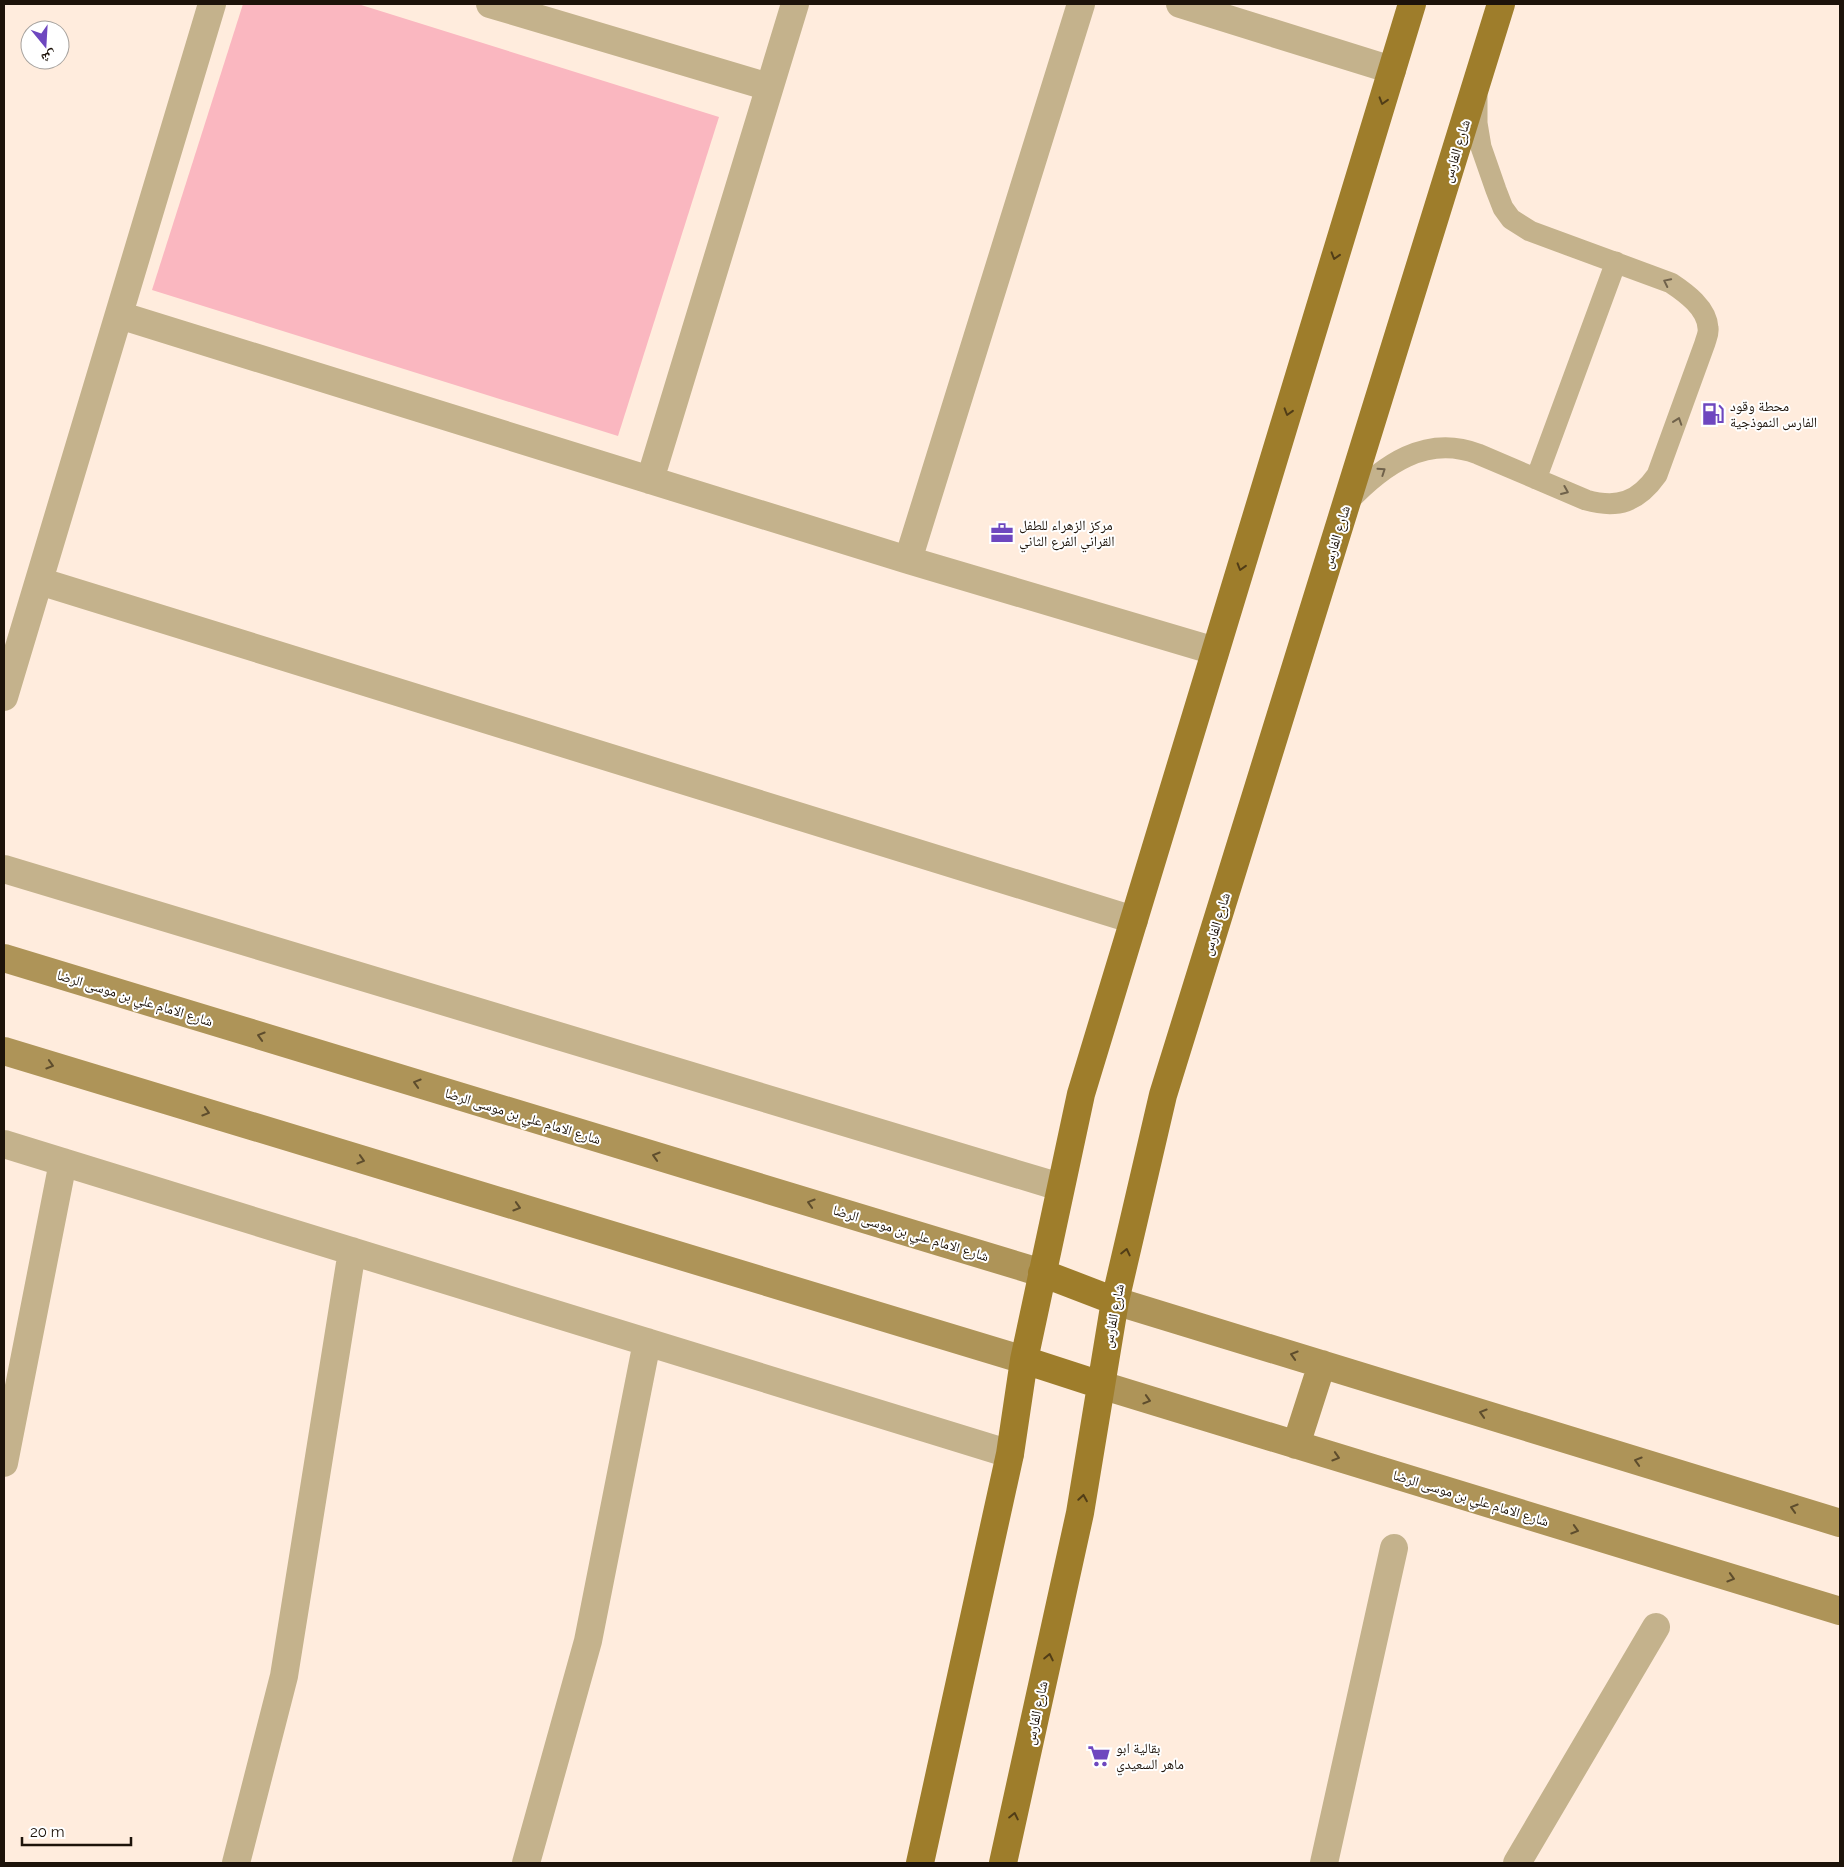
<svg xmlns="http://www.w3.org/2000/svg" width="1844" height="1867" font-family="Raleway,'Noto Naskh Arabic',sans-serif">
  <rect width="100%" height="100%" fill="#ffecdd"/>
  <path fill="#fab7c0" d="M243 4H358L719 117 618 436 152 290Z"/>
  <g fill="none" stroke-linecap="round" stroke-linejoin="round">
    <path stroke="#c4b28c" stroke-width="21" d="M1536 479 1616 262
      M1348 502C1383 465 1426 434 1478 454L1586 500C1618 509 1638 502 1657 475L1705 343C1706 339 1709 333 1708 328 1707 308 1686 293 1671 283L1530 231 1511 219 1503 208 1496 190 1481 147 1477 123V96"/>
    <path stroke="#c4b28c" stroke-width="28" d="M490 4 769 87
      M1180 4 1392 70
      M119 315 908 560 1215 651
      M650 480 795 4
      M908 560 1081 4
      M39 581 1134 920
      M4 697 212 4
      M4 869 1060 1187
      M4 1144 1010 1454
      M4 1463 63 1162
      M236 1863 284 1676 352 1251
      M526 1863 588 1641 647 1342
      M1324 1863 1394 1548
      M1517 1863 1656 1627"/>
    <path stroke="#ae9458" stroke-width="28" d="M4 958 1042 1273
      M4 1051 1024 1360
      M1115 1301 1840 1523
      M1101 1385 1840 1611
      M1296 1445 1322 1364"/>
    <path stroke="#9e7d2b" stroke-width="28" d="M1042 1273 1115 1301
      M1024 1360 1101 1385
      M920 1863 1010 1454 1024 1360 1081 1094 1412 4
      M1003 1863 1080 1513 1115 1301 1163 1095 1501 4"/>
  </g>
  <defs><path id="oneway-chevron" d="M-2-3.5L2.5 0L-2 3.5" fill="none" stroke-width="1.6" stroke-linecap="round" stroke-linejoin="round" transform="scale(1.25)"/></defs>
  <g stroke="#513d17">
    <use href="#oneway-chevron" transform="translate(1383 101) rotate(107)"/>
    <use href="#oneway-chevron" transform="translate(1335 256) rotate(107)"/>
    <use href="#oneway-chevron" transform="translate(1288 412) rotate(107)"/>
    <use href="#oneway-chevron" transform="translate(1241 567) rotate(107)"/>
    <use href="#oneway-chevron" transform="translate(1126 1252) rotate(-77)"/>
    <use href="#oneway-chevron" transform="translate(1083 1498) rotate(-81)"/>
    <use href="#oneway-chevron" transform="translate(1049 1657) rotate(-78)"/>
    <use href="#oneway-chevron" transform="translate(1014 1816) rotate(-78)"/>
  </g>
  <g stroke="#70624b">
    <use href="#oneway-chevron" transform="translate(1667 282) rotate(-154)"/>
    <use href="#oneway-chevron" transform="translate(1678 421) rotate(-71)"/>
    <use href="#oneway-chevron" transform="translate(1382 471) rotate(-34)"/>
    <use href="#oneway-chevron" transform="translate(1565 491) rotate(23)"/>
  </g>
  <g stroke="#5e4d2d">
    <use href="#oneway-chevron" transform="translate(261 1036) rotate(-163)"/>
    <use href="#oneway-chevron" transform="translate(50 1065) rotate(17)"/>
    <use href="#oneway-chevron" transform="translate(417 1083) rotate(-163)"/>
    <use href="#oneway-chevron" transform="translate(206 1112) rotate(17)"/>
    <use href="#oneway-chevron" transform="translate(656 1156) rotate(-163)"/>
    <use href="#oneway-chevron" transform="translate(361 1160) rotate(17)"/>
    <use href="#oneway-chevron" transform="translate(811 1203) rotate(-163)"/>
    <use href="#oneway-chevron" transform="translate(517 1207) rotate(17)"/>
    <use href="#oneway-chevron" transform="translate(1294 1355) rotate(-163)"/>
    <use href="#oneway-chevron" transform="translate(1147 1400) rotate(17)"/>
    <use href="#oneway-chevron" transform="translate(1483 1413) rotate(-163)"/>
    <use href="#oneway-chevron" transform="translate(1336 1457) rotate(17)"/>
    <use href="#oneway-chevron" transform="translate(1638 1461) rotate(-163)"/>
    <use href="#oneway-chevron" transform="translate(1794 1508) rotate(-163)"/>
    <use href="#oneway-chevron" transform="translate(1575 1530) rotate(17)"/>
    <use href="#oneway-chevron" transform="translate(1731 1578) rotate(17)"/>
  </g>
  <defs>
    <symbol id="fuel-bare" viewBox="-9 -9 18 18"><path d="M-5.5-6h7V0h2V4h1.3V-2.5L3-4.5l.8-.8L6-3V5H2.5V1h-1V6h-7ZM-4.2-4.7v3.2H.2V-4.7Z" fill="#6e47bf" stroke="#fff" stroke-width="2.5" paint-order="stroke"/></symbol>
    <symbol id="office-bare" viewBox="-9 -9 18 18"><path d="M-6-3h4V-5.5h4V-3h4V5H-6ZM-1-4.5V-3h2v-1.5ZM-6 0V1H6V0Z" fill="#6e47bf" stroke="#fff" stroke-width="2.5" paint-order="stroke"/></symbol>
    <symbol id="supermarket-bare" viewBox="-9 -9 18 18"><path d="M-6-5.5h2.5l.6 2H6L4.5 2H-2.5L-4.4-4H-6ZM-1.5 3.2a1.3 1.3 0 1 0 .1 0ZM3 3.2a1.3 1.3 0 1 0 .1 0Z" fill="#6e47bf" stroke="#fff" stroke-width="2.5" paint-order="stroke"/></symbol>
  </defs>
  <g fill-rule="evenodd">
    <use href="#fuel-bare" x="1697" y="398" width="32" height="32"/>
    <use href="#office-bare" x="986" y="517" width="32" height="32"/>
    <use href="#supermarket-bare" x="1083" y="1740" width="32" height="32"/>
  </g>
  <g text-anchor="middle" stroke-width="4" stroke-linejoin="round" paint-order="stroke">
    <g font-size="14" fill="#1d130a" stroke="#fff">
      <text transform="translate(1456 151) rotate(-73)" y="5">شارع الفارس</text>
      <text transform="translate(1336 537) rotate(-73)" y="5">شارع الفارس</text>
      <text transform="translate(1216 924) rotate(-73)" y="5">شارع الفارس</text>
      <text transform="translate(135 998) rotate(17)" y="5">شارع الامام علي بن موسى الرضا</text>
      <text transform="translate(523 1116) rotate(17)" y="5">شارع الامام علي بن موسى الرضا</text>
      <text transform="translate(911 1233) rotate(17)" y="5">شارع الامام علي بن موسى الرضا</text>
      <text transform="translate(1113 1316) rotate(-79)" y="5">شارع الفارس</text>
      <text transform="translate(1471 1498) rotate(17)" y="5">شارع الامام علي بن موسى الرضا</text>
      <text transform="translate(1036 1713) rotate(-78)" y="5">شارع الفارس</text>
    </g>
    <g font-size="14" fill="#1d130a" stroke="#fff" text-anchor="start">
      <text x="1730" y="411">محطة وقود<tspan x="1730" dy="16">الفارس النموذجية</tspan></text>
      <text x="1019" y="530">مركز الزهراء للطفل<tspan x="1019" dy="16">القراني الفرع الثاني</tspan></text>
      <text x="1116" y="1753">بقالية ابو<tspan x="1116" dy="16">ماهر السعيدي</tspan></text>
    </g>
  </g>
  <rect width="1844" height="1867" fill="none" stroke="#1d130a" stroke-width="10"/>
  <g transform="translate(45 45) rotate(162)"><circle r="24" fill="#ffffff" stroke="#a5a19d"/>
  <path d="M0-4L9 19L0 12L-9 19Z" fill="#6e47bf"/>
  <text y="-8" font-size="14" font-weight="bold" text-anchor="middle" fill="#1d130a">ش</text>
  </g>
  <path d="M22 1837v8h109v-8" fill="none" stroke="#1d130a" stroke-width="2.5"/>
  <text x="30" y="1837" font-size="15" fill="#1d130a" stroke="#ffffff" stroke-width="4" paint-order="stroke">20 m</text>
</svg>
